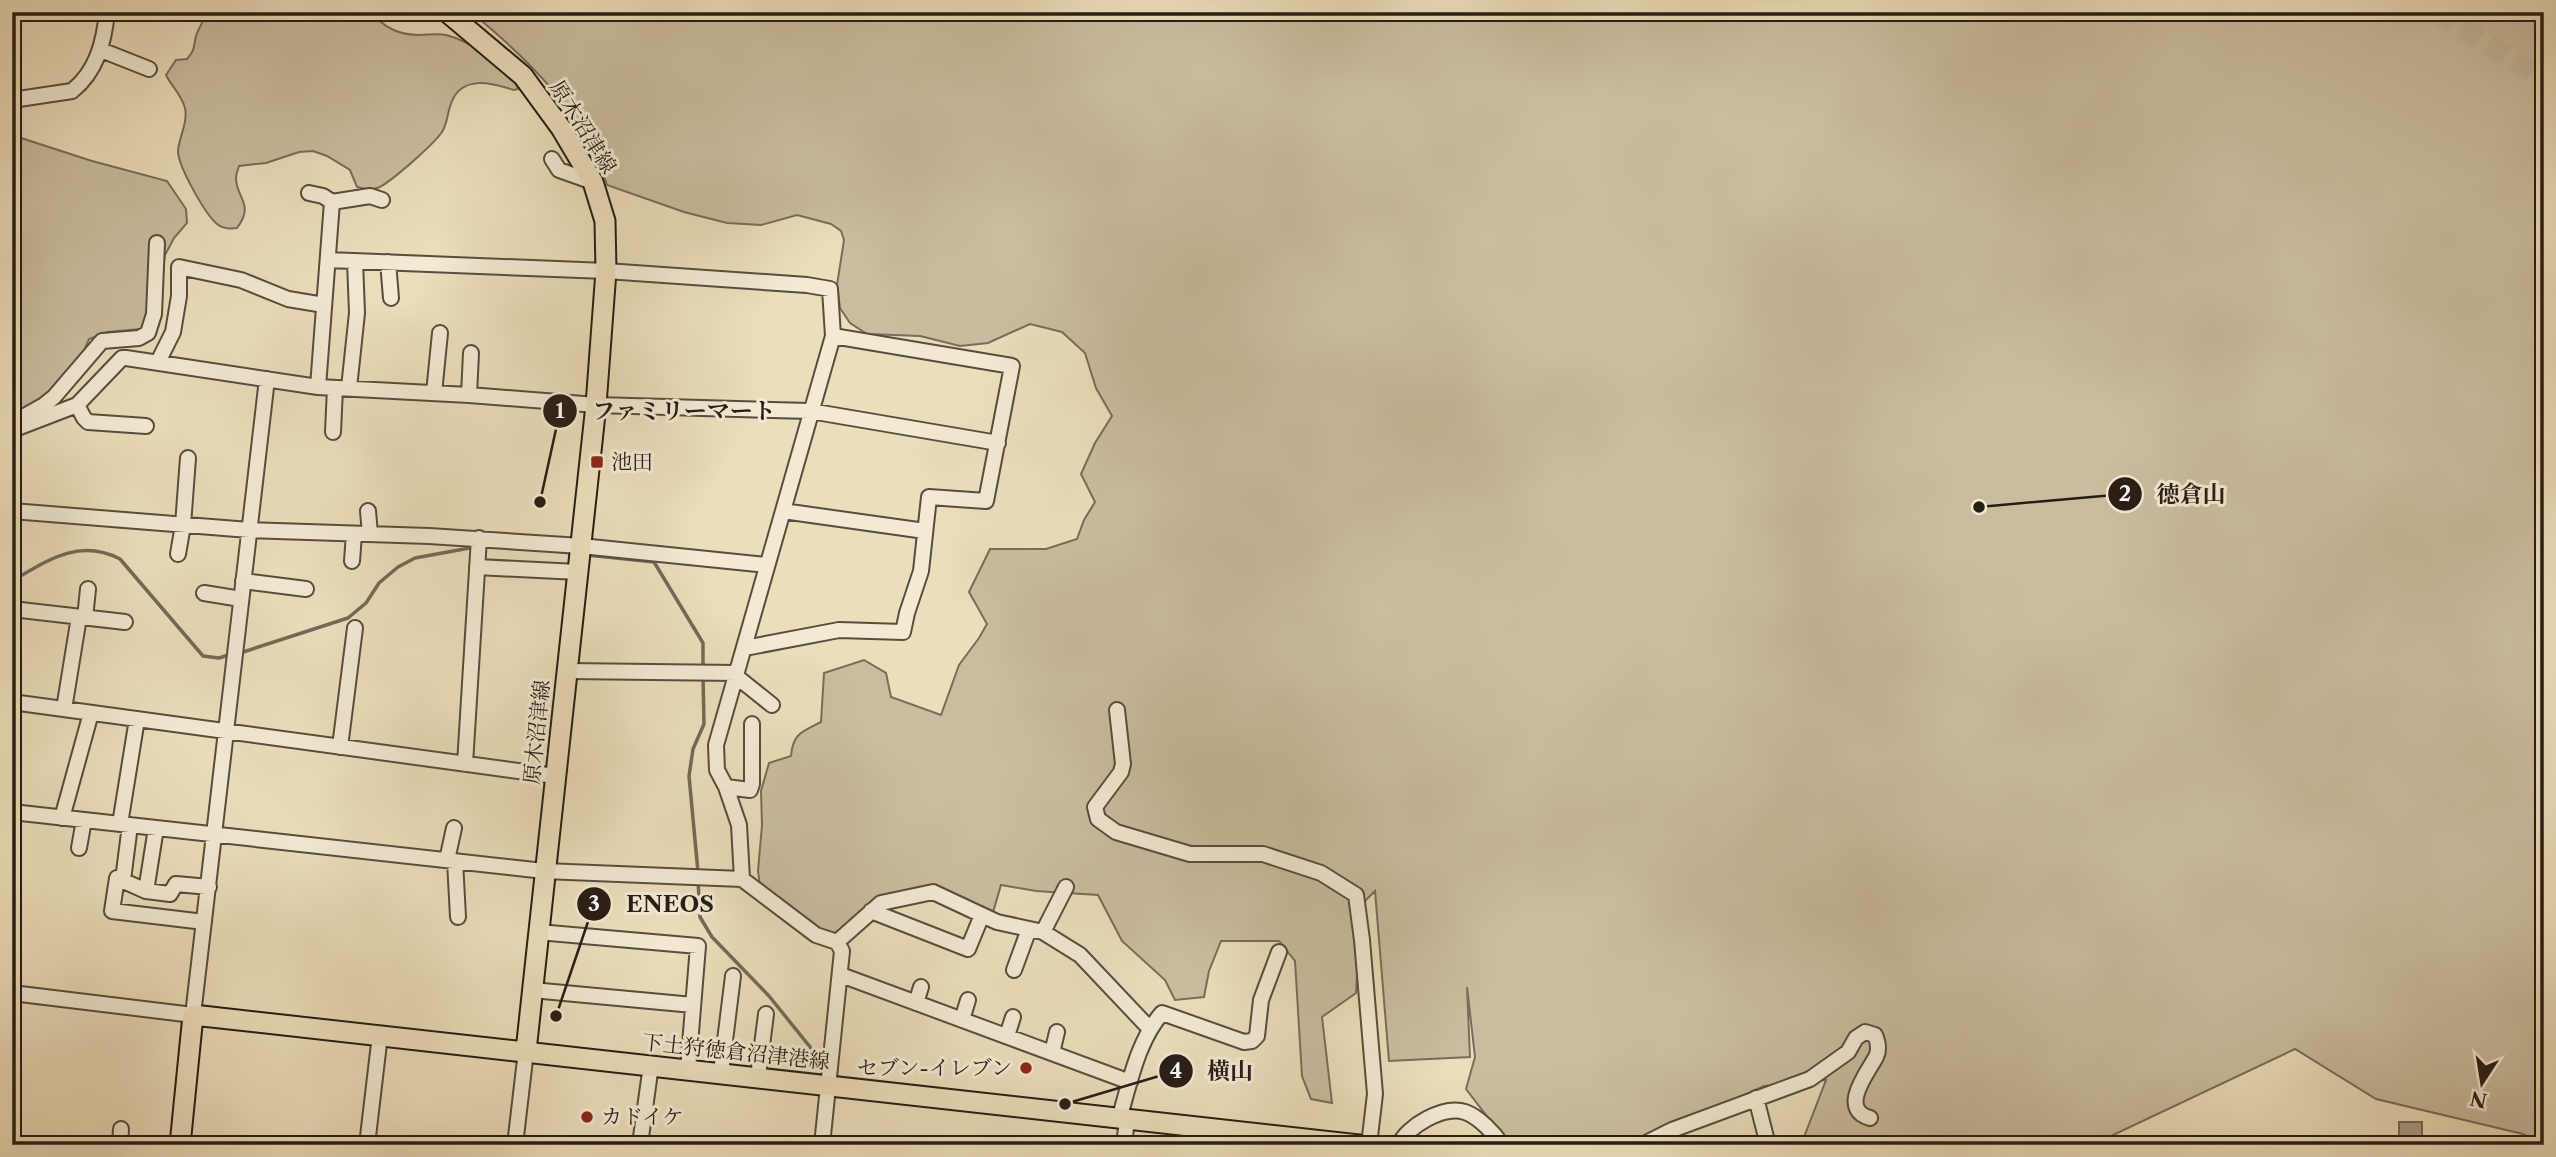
<svg xmlns="http://www.w3.org/2000/svg" width="2556" height="1157" font-family="'Libre Caslon Text','Noto Serif JP',serif">
  <rect width="100%" height="100%" fill="#ebdebb"/>
  <filter id="stains"><feTurbulence type="fractalNoise" baseFrequency=".00286" numOctaves="4"/><feColorMatrix values="0 0 0 0 .2 0 0 0 0 .09 0 0 0 0 .02 0 0 0 .5 -.17"/></filter>
  <radialGradient id="worn" r=".72"><stop offset=".6" stop-color="#630" stop-opacity="0"/><stop offset="1" stop-color="#630" stop-opacity=".3"/></radialGradient>
  <path fill="#cabd9f" stroke="#786d5a" stroke-width="2" d="M203 12H373C382 28 401 35 419 35 428 35 438 33 446 35 467 40 512 67 518 89L514 90C492 83 463 75 452 101 447 112 448 123 442 132 433 145 394 179 380 187L370 190 357 187 350 170 327 156 313 151 299 152 266 163 239 166C238 170 236 173 236 178 236 198 255 204 237 228 230 229 223 229 217 224 205 214 178 166 178 151 179 137 188 123 185 108 181 94 172 87 166 75L176 60 187 59C196 48 193 48 196 36 199 25 204 26 203 12Z
    M471 12H2544V1145L2523 1134 2376 1099 2295 1049 2092 1145H1801L1826 1080 1764 1086 1632 1145H1509L1466 1089 1475 1057 1467 987 1470 1057 1389 1061 1375 891 1361 905 1356 993 1322 1017 1332 1103 1311 1099 1302 1076 1295 961 1279 941H1221L1209 971 1204 997 1175 1000 1165 980 1122 941 1098 895 1036 891 1001 885 991 919 930 889 890 894 837 942 761 893 758 871 762 825 761 791 769 763 791 756C793 733 802 732 821 722L824 673 864 660 886 673 891 697 941 715 959 665 979 638 987 624 969 592 990 549H1046L1077 539 1084 520 1095 502 1081 474 1095 443 1112 416 1096 388 1085 353 1062 332 1030 324 988 343 960 346 920 336 867 334 850 323 840 308 837 285 844 240 841 231 831 224 797 215 761 225 727 223 684 212 607 185C585 114 527 58 471 12Z
    M12 133 15 136 92 161 167 181 186 209 187 223 174 238 165 255 156 308 141 329 108 332 89 339 70 382 12 415Z"/>
  <path fill="#a89c83" stroke="#746957" stroke-width="2" d="M2399 1122H2422V1145H2394L2395 1137H2399Z"/>
  <g fill="none" stroke-linecap="round" stroke-linejoin="round">
    <path stroke="#746957" stroke-width="3.5" d="M545 550 572 553
      M587 555 654 562 703 643V669
      M12 581C48 560 79 538 120 559L203 656 219 658 229 655
      M240 653 348 618 366 603 379 583 398 567 415 558 475 547
      M698 872 689 776 693 749 704 724 703 676
      M698 880 700 917 712 937 769 996 823 1063"/>
    <path stroke="#c4b79a" stroke-width="21" stroke-dasharray="21 10" stroke-linecap="butt" d="M2435 12 2544 79"/>
    <defs>
      <path id="minor" d="M101 50 149 69
        M12 100 72 91C97 71 104 42 107 12
        M552 159 559 170 593 182
        M309 193 323 196 332 202 370 196 382 200
        M328 260 606 271 807 285 830 289 833 336 716 745 717 770 726 787 739 825 742 879 816 935 837 942 842 951 822 1145
        M388 262 391 298
        M158 362 173 332 179 296V267L241 280 288 299 324 305
        M318 387 332 202
        M349 388 357 313 355 261
        M434 393 440 333
        M469 395 471 353
        M77 405 84 418 88 422 146 426
        M12 423 44 405 54 397 102 341 139 338 148 333 154 314 157 243
        M12 430 77 405 122 358H126L318 387 469 395 596 405 810 411 998 443
        M333 432 335 388
        M12 511 249 530 429 536 581 546 767 565
        M368 511 370 534
        M783 511 925 531
        M178 554 183 525 188 458
        M352 561 354 534
        M477 567 578 572
        M243 581 306 589
        M204 593 241 599
        M12 609 125 622
        M85 618 88 589
        M745 648 839 630 903 632 907 613 921 571 929 497 986 501 1012 366 833 336
        M567 671 737 673
        M737 677 772 705
        M12 702 555 776
        M64 709 79 617
        M1117 710 1123 764 1121 772 1095 807 1098 819 1116 832 1190 854H1263L1321 873 1356 895 1362 940 1375 1094 1369 1145
        M340 747 355 628
        M465 764 479 538
        M726 787 750 790 752 784V724
        M12 812 544 871 742 879
        M62 818 91 713
        M120 824 137 719
        M79 848 84 820
        M447 860 454 828
        M455 861 458 917
        M123 880 130 825
        M146 891 156 828
        M871 911 968 949 982 915
        M204 922 112 911 117 878 146 891 170 894 176 884 209 887
        M538 932 698 946 688 1069
        M1043 932 1066 887
        M837 942 881 903 933 892 997 922 1043 932 1080 955 1149 1028
        M1014 970 1029 929
        M841 975 1130 1082
        M532 990 693 1005
        M12 993 193 1015 267 379
        M916 1003 921 987
        M962 1020 968 1000
        M1007 1036 1013 1017
        M1052 1053 1057 1032
        M721 1073 733 976
        M758 1077 766 1014
        M1756 1098 1768 1145
        M1119 1119C1130 1083 1137 1042 1162 1013L1244 1042 1252 1041 1257 1036 1261 1000 1279 952
        M1672 1130 1676 1145
        M641 1137 651 1065
        M120 1145 121 1129
        M367 1145 380 1035
        M515 1145 526 1051
        M1124 1145 1127 1120
        M1399 1145C1407 1126 1444 1105 1465 1112 1479 1117 1494 1133 1502 1145
        M1642 1145 1672 1130 1810 1079 1848 1052 1856 1038 1865 1032 1875 1035C1878 1042 1880 1049 1876 1057 1868 1072 1838 1109 1870 1118"/>
      <path id="major" d="M447 12 523 76 561 128 593 182 605 221 606 271 596 405 526 1051
        M180 1145 193 1015 1359 1145"/>
    </defs>
    <use href="#minor" stroke="#574d3e" stroke-width="18"/>
    <use href="#major" stroke="#261d15" stroke-width="23"/>
    <use href="#minor" stroke="#f2ead3" stroke-width="14"/>
    <use href="#major" stroke="#ebdebb" stroke-width="19"/>
  </g>
  <g fill="#8f2418" stroke="#f2ead3" stroke-width="2.5">
    <rect x="590" y="455" width="14" height="14" rx="3.5"/>
    <circle cx="1026" cy="1068" r="7"/>
    <circle cx="587" cy="1117" r="7"/>
  </g>
  <g text-anchor="middle" stroke-width="6" stroke-linejoin="round" paint-order="stroke">
    <g font-size="21" fill="#261d15" stroke="#f2ead3">
      <text transform="translate(583 127) rotate(58)" y="7">原木沼津線</text>
      <text transform="translate(537 732) rotate(-84)" y="7">原木沼津線</text>
      <text transform="translate(736 1052) rotate(6)" y="7">下土狩徳倉沼津港線</text>
    </g>
    <g font-size="21" fill="#261d15" stroke="#f2ead3" text-anchor="start">
      <text x="611" y="469">池田</text>
      <text x="1012" y="1075" text-anchor="end">セブン-イレブン</text>
      <text x="601" y="1124">カドイケ</text>
    </g>
  </g>
  <path fill="none" stroke="#261d15" stroke-width="2.5" d="M540 502L560 411M1979 507L2125 494M556 1016L594 904M1065 1104L1176 1071"/>
  <g fill="#261d15" stroke="#f2ead3" stroke-width="2.5">
    <circle cx="540" cy="502" r="7"/>
    <circle cx="1979" cy="507" r="7"/>
    <circle cx="556" cy="1016" r="7"/>
    <circle cx="1065" cy="1104" r="7"/>
    <circle cx="560" cy="411" r="18"/>
    <circle cx="2125" cy="494" r="18"/>
    <circle cx="594" cy="904" r="18"/>
    <circle cx="1176" cy="1071" r="18"/>
  </g>
  <g font-size="21" text-anchor="middle" font-weight="bold" fill="#fff">
    <text x="560" y="418">1</text>
    <text x="2125" y="501">2</text>
    <text x="594" y="911">3</text>
    <text x="1176" y="1078">4</text>
  </g>
  <g font-size="23" text-anchor="middle" font-weight="bold" fill="#261d15" stroke="#f2ead3" stroke-width="6" stroke-linejoin="round" paint-order="stroke">
    <text x="684" y="419">ファミリーマート</text>
    <text x="2191" y="502">徳倉山</text>
    <text x="670" y="912">ENEOS</text>
    <text x="1230" y="1079">横山</text>
  </g>
  <rect width="2556" height="1157" fill="none" stroke="#ebdebb" stroke-width="42"/>
  <rect x="14" y="14" width="2528" height="1129" fill="none" stroke="#261d15" stroke-width="3.5"/>
  <rect x="21" y="21" width="2514" height="1115" fill="none" stroke="#261d15" stroke-width="2"/>
  <g transform="translate(2482 1083) rotate(192)" stroke="#f2ead3" stroke-width="5" paint-order="stroke">
  <path d="M0-5L12 26L0 18L-12 26Z" fill="#261d15"/>
  <text y="-10" font-size="19" font-weight="bold" text-anchor="middle" fill="#261d15">N</text>
  </g>
  <rect width="100%" height="100%" filter="url(#stains)"/>
  <rect width="100%" height="100%" fill="url(#worn)"/>
</svg>
